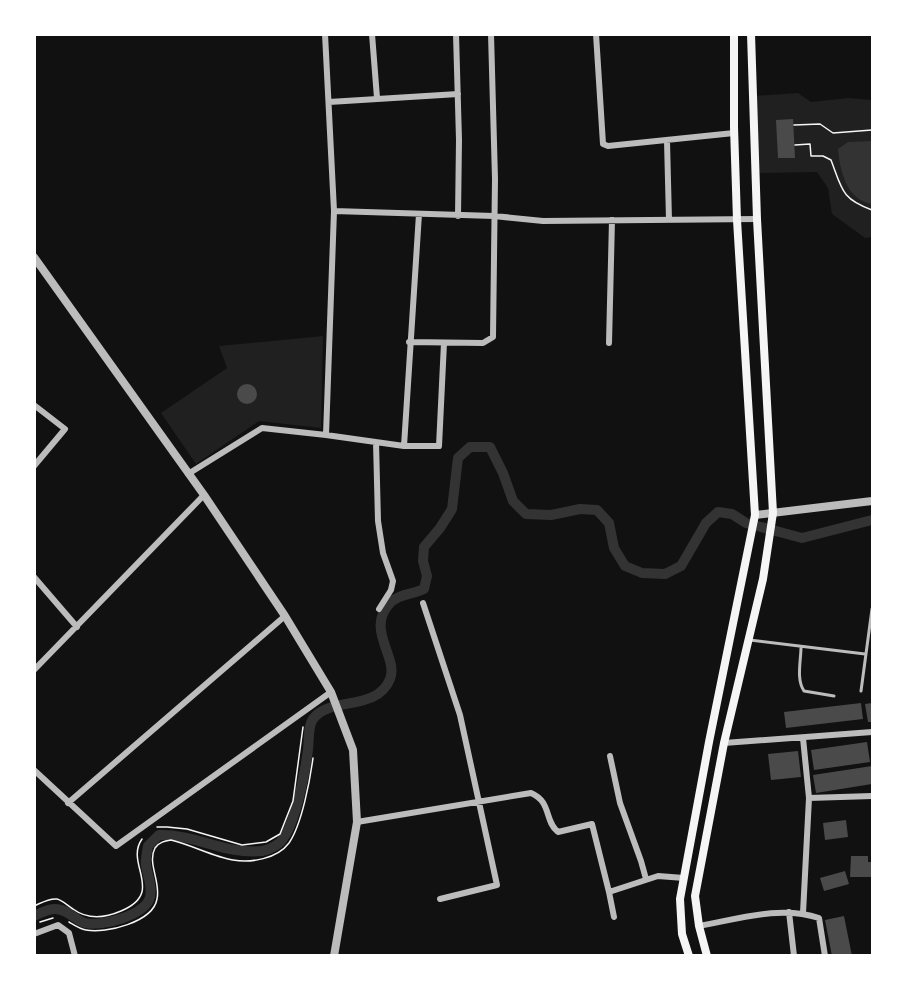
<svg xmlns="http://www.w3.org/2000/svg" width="907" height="990" font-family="Montserrat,sans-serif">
  <rect width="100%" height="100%" fill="#111"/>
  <path fill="#202020" d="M798 93 811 102 849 98 872 100V237L865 238 832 214 828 188 817 172 755 173 753 96Z
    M323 336 321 428 259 421 196 464 161 413 227 368 219 346Z"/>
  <path fill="#333" d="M872 141V204C846 200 840 170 838 149L848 142Z"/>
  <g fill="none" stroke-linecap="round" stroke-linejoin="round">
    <path stroke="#333" stroke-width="10" d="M34 916C43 912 51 907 61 910 70 912 77 921 85 923 102 927 146 915 150 897 153 886 147 875 146 865 145 859 147 852 148 846L159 835C196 834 225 855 262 851 267 850 274 847 278 844 295 831 305 771 308 750 309 741 308 726 313 719 329 696 377 712 390 679 399 657 364 629 391 602 399 594 414 594 424 589L427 576 423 561 424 547 440 528 452 509 458 458 470 447H490L503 473 513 501 526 514 551 515 580 509 597 510 609 523 614 548 625 566 642 573 665 574 681 566 706 523 718 512 732 514 746 523 802 538 872 520"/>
  </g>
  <path fill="#4a4a4a" d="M793 119 795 158H778L776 120Z
    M237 394a10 10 0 1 1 20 0a10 10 0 1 1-20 0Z
    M861 703 863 719 786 728 784 712Z
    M872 703V722H868L865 704Z
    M867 742 870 762 814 770 811 750Z
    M798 751 801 777 771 780 768 754Z
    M872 766V784L816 793 813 775Z
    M846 820 848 837 825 840 823 823Z
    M851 856H868V862H872V877H850Z
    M845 871 849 884 824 891 820 878Z
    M844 916 852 956H832L825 920Z"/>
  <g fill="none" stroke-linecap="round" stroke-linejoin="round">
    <path stroke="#f5f5f5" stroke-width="1.5" d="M794 125 820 124 833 133 872 130
      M795 145 810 144 811 156H823L831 160C842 189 841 199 872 210
      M157 827H167L187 829 242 845 266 842 280 834 293 801 303 727
      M34 906C41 903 49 898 57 899 62 900 68 906 73 909 88 920 105 918 121 911 166 892 124 864 142 839
      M40 922 53 918
      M69 922C74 925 80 929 86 930 106 934 153 922 157 899 161 882 147 863 155 848 159 842 165 841 171 840 192 845 214 857 233 860 251 863 277 859 289 843 302 824 310 780 313 758"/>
    <path stroke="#bcbcbc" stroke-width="3" d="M750 640 865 654
      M801 647C801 661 796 679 804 691L834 696
      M861 691 872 609"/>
    <path stroke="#bcbcbc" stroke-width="6" d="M372 34 377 98
      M456 34 459 140 458 216
      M596 34 603 144 608 146 734 133
      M329 102 458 94
      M667 141 669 220
      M334 211 494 216 543 221 757 219
      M409 342 483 343 493 337 495 179 491 34
      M609 343 612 220
      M34 405 65 429 34 466
      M326 435 404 446H439L444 343
      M376 442 378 521 383 553 393 581 391 590 379 609
      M404 446 419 214
      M188 474 262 428 326 435 334 211 325 34
      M34 577 77 627
      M423 603 460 715 497 885 440 899
      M34 670 204 495
      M724 743 872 732
      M610 756 620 803 641 861 646 879
      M34 770 116 846 331 692
      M809 798 872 796
      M68 803 285 616
      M357 822 531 793C552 802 544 821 558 832L592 824 609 892 658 876 684 878
      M609 892 614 917
      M789 912 794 956
      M803 913 809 798 803 738
      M699 926C738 919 780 905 819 918L825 956
      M34 934 58 925 69 933 75 956"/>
    <path stroke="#bcbcbc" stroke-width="8" d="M34 257 204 495 285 616 331 692 353 750 357 822 334 956
      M755 515 872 501"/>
    <path stroke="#f5f5f5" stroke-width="8" d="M689 956 682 934 680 899 709 742 755 515 737 220 734 127V34
      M707 956 699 926 695 896 724 743 763 579 773 513 757 219 751 34"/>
  </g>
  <rect width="907" height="990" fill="none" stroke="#ffffff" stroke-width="72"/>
</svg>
